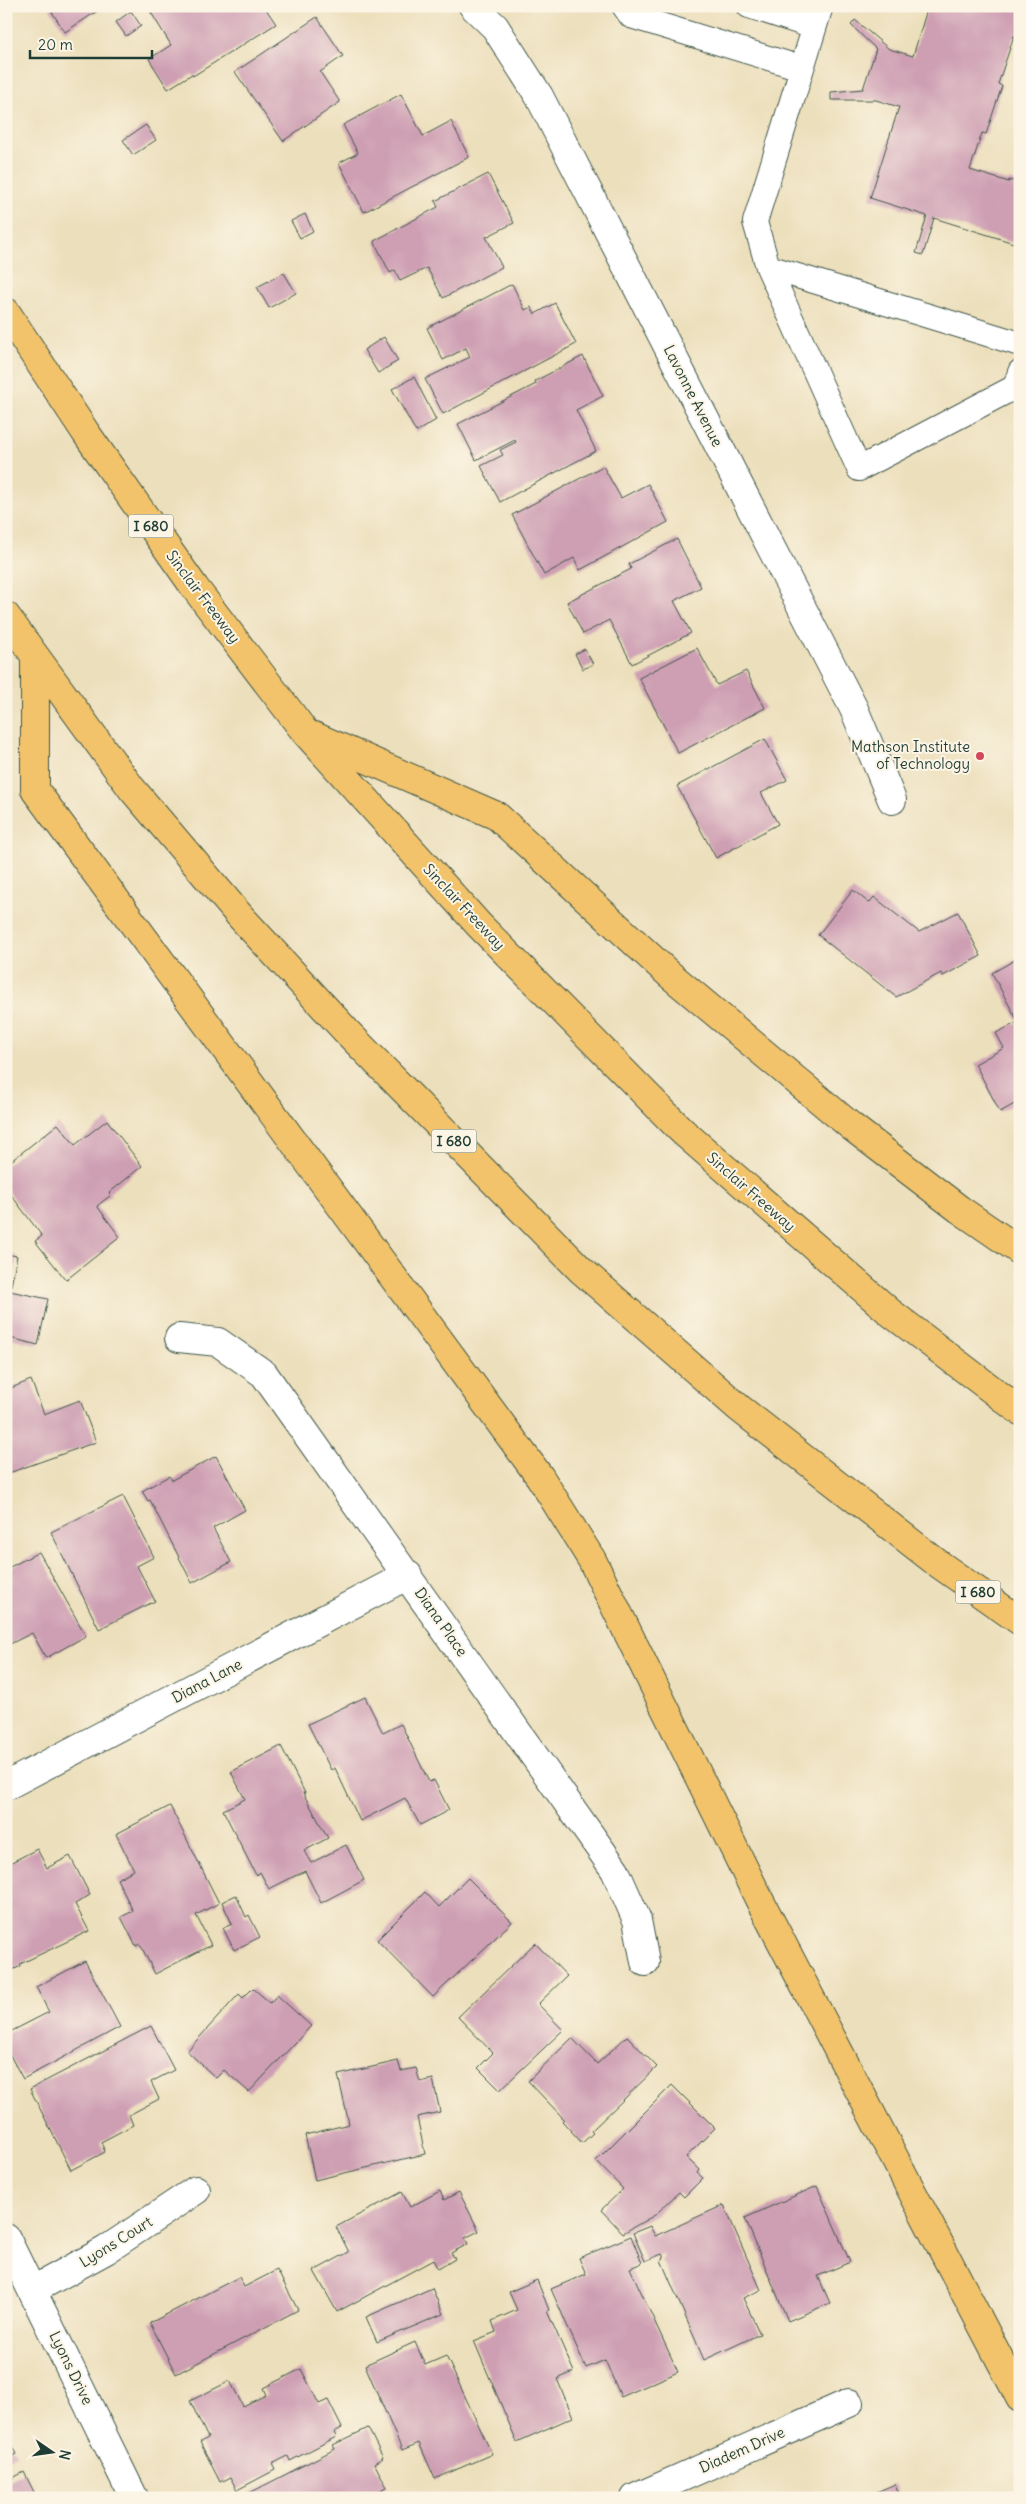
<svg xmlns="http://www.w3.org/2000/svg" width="1026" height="2504" font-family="Delius,sans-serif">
  <rect width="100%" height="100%" fill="#fcf5e5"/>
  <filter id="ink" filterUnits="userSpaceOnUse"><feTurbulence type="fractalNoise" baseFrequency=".02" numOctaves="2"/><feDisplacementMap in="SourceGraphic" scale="10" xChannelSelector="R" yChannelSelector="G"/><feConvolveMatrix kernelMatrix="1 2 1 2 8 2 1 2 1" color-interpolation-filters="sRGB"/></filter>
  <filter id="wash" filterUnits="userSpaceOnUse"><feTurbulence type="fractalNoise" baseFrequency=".0096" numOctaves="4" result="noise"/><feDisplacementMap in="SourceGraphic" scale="20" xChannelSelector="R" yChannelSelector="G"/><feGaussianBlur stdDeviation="1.12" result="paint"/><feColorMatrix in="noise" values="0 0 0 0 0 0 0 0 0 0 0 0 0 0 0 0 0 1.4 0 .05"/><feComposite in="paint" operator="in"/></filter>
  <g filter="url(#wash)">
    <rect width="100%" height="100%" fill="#ecdfbc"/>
    <g id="blocks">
      <path fill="#ce9fb3" d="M54 6H105L65 32 50 9Z
        M147 6H264L276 24 193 76 192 74 168 89 149 59 171 45Z
        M928 6H1020V38L1014 36 998 84 1002 86 986 134 982 133 970 170 1009 182V180L1020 183V245L934 218 923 255 916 253 927 216 870 198 899 107 876 100H831V92L863 89 876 49 851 25 855 20 889 49 913 56Z
        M131 11 141 26 126 36 116 22Z
        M317 17 343 56 320 72 340 102 283 141 235 72Z
        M401 94 423 136 451 121 469 157 364 212 339 163 358 153 343 125Z
        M146 125 156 140 133 155 123 140Z
        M488 174 514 223 486 237 502 267 443 298 427 268 400 281 395 270 390 273 374 241 438 207 435 201Z
        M305 214 313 231 300 238 291 221Z
        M284 273 296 293 269 308 257 287Z
        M512 284 525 310 531 307 535 314 555 303 576 344 443 414 425 379 470 357 466 348 443 360 427 328Z
        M384 337 398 361 378 373 364 350Z
        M583 356 603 396 576 410 596 451 500 502 481 466 503 455 500 450 516 442 515 440 476 460 458 424 536 384 535 381Z
        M414 377 436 420 416 432 392 389Z
        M603 466 621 498 648 484 668 522 580 570 574 558 544 575 512 515Z
        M677 539 701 587 674 601 691 633 632 664 609 620 583 634 567 602 631 569 629 564Z
        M697 648 717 685 746 671 765 708 678 753 639 678Z
        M585 649 593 664 583 669 575 654Z
        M765 739 787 780 761 793 778 824 716 858 677 786Z
        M853 890 869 903 874 897 919 932 958 912 981 956 943 976 941 973 896 997 818 935Z
        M1020 957V1101L1000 1112 975 1064 1004 1048 996 1033 1018 1022 992 973Z
        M107 1120 142 1166 109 1193 111 1195 97 1206 120 1237 66 1280 35 1241 42 1236 6 1188V1165L58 1124 75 1145Z
        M6 1254 17 1256 10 1291 48 1299 38 1345 6 1337Z
        M31 1380 44 1414 80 1400 96 1442 6 1474V1390Z
        M216 1456 245 1510 213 1528 231 1562 192 1583 150 1500 148 1501 142 1491 169 1476 172 1480Z
        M123 1496 154 1557 137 1566 155 1601 99 1629 51 1532Z
        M39 1552 86 1636 46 1658 32 1633 6 1646V1569Z
        M365 1697 383 1733 401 1724 429 1782 434 1780 449 1810 420 1825 405 1798 360 1821 335 1768 331 1770 308 1724Z
        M281 1746 305 1793H303L328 1838 304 1851 311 1863 346 1845 364 1880 321 1903 305 1871 269 1889 260 1872 256 1875 223 1810 245 1799 231 1772Z
        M170 1806 219 1903 196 1915 211 1945 155 1974 140 1944 136 1946 121 1917 133 1911 117 1879 134 1870 116 1834Z
        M37 1849 47 1868 70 1856 90 1895 75 1904 89 1931 20 1964 21 1966 6 1973V1865Z
        M468 1878 512 1922 433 1997 377 1940 425 1892 439 1907Z
        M236 1895 246 1917 249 1915 260 1937 234 1950 223 1928 232 1924 222 1902Z
        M535 1943 567 1976 538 2004 563 2030 500 2090 478 2068 493 2053 458 2017Z
        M85 1961 120 2027 23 2079 6 2048V2034L49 2012 36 1987Z
        M253 1988 270 2003 277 1995 311 2026 249 2092 224 2070 216 2078 187 2051 239 1994 243 1998Z
        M151 2026 174 2070 151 2082 159 2099 129 2115 133 2125 101 2142 105 2152 71 2170 30 2089Z
        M627 2036 657 2067 591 2131 593 2133 582 2143 562 2121 564 2119 528 2081 572 2038 597 2064Z
        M398 2061 401 2071 416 2068 420 2082 433 2079 440 2112 417 2117 425 2154 315 2180 305 2135 349 2124 338 2075Z
        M672 2085 715 2128 686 2157 699 2170 697 2173 703 2178 684 2197 679 2192 655 2215 623 2233 601 2210 623 2189 596 2161Z
        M817 2186 850 2262 818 2276 830 2303 788 2321 745 2218Z
        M440 2191 444 2200 459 2192 479 2231 465 2238 468 2244 451 2253 455 2259 438 2269 433 2260 337 2312 314 2271 349 2252 336 2227 402 2192 410 2207Z
        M724 2205 761 2290 743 2298 760 2334 704 2360 661 2260 664 2258 662 2254 645 2261 633 2233 650 2226 655 2236Z
        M631 2236 642 2263 630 2268 678 2372 621 2397 605 2360 586 2368 551 2289 586 2274 579 2258Z
        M277 2270 298 2310 176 2374 150 2323 239 2277 244 2287Z
        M537 2280 549 2310 547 2311 574 2372 557 2379 573 2417 517 2442 474 2341 496 2332 492 2321 517 2310 509 2292Z
        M432 2288 443 2314 377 2342 366 2317Z
        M415 2342 425 2365 446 2356 492 2454 435 2479 419 2443 402 2450 365 2365Z
        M301 2369 319 2404 328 2400 342 2428 334 2432 336 2437 290 2461 288 2456 272 2464 275 2470 237 2490 230 2477 220 2482 200 2442 208 2438 190 2401 230 2381 243 2406 266 2395 263 2388Z
        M368 2428 383 2458 374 2463 387 2487 366 2498H240L335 2449 333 2445Z
        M6 2435 16 2454 6 2459Z
        M24 2472 37 2498H6V2475L9 2480Z
        M895 2484 901 2498H863Z"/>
    </g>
  </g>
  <g filter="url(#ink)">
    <use href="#blocks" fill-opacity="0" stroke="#3e5548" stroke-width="1"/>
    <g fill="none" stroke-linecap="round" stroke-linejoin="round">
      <defs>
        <path id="lane" d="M624 6 631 16 801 68
          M749 6 814 27
          M821 6 755 222 768 267 859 469 1015 387 1020 372
          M768 267 1020 344"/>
        <path id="street" d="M473 6 495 27 539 96 854 709 892 800
          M179 1338 218 1342 264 1374 615 1870 637 1920 645 1962
          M6 1786 408 1575
          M6 2238 134 2498
          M33 2290 106 2250 196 2190
          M635 2498 849 2403"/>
        <path id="highway" d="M6 312 86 433 195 588 305 732 479 925 682 1131 891 1313 1020 1411
          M6 616 132 789 240 916 348 1033 581 1270 739 1408 936 1562 1020 1621
          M35 657V790L540 1477 592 1560 760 1901 1020 2398
          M314 736 497 816 669 974 852 1127 959 1209 1020 1251"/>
      </defs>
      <use href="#lane" stroke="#3e5548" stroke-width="26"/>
      <use href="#street" stroke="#3e5548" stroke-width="30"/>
      <use href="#highway" stroke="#3e5548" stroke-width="30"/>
      <use href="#lane" stroke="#fff" stroke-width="24"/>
      <use href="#street" stroke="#fff" stroke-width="28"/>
      <use href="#highway" stroke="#f2c36a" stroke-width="28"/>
    </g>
  </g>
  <circle fill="#d1495b" stroke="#fcf5e5" stroke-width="2" cx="980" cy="756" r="5"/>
  <g text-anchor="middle" stroke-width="4" stroke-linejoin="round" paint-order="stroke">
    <g fill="#fcf5e5" stroke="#617469" stroke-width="1">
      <rect x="128.5" y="514.5" width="45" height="23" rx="4"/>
      <rect x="431.5" y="1129.5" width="45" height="23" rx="4"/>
      <rect x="955.5" y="1580.5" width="45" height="23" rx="4"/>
    </g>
    <g font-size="14" font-weight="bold" fill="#1f3d34">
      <text x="151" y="531">I 680</text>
      <text x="454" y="1146">I 680</text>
      <text x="978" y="1597">I 680</text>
    </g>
    <g font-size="15" fill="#1f3d34" stroke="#fcf5e5">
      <text transform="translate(693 396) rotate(63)" y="5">Lavonne Avenue</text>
      <text transform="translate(203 597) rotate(53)" y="5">Sinclair Freeway</text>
      <text transform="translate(464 907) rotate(47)" y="5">Sinclair Freeway</text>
      <text transform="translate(751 1192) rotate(41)" y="5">Sinclair Freeway</text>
      <text transform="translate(441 1622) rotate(55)" y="5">Diana Place</text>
      <text transform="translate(207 1681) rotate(-28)" y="5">Diana Lane</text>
      <text transform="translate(116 2242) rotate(-32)" y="5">Lyons Court</text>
      <text transform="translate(71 2368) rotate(64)" y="5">Lyons Drive</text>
      <text transform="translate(742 2450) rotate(-24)" y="5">Diadem Drive</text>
    </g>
    <g font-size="15" fill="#1f3d34" stroke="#fcf5e5" text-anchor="end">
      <text x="970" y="752">Mathson Institute<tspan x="970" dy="17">of Technology</tspan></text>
    </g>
  </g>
  <rect width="1026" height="2504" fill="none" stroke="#fcf5e5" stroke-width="25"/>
  <g transform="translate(52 2452) rotate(103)" stroke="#fcf5e5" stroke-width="4" paint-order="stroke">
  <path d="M0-4L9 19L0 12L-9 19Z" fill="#1f3d34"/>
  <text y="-8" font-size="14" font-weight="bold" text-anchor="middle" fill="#1f3d34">N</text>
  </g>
  <path d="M30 50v8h122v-8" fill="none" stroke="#1f3d34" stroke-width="2.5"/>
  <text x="38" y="50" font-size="15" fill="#1f3d34" stroke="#fcf5e5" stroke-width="4" paint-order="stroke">20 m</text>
</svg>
